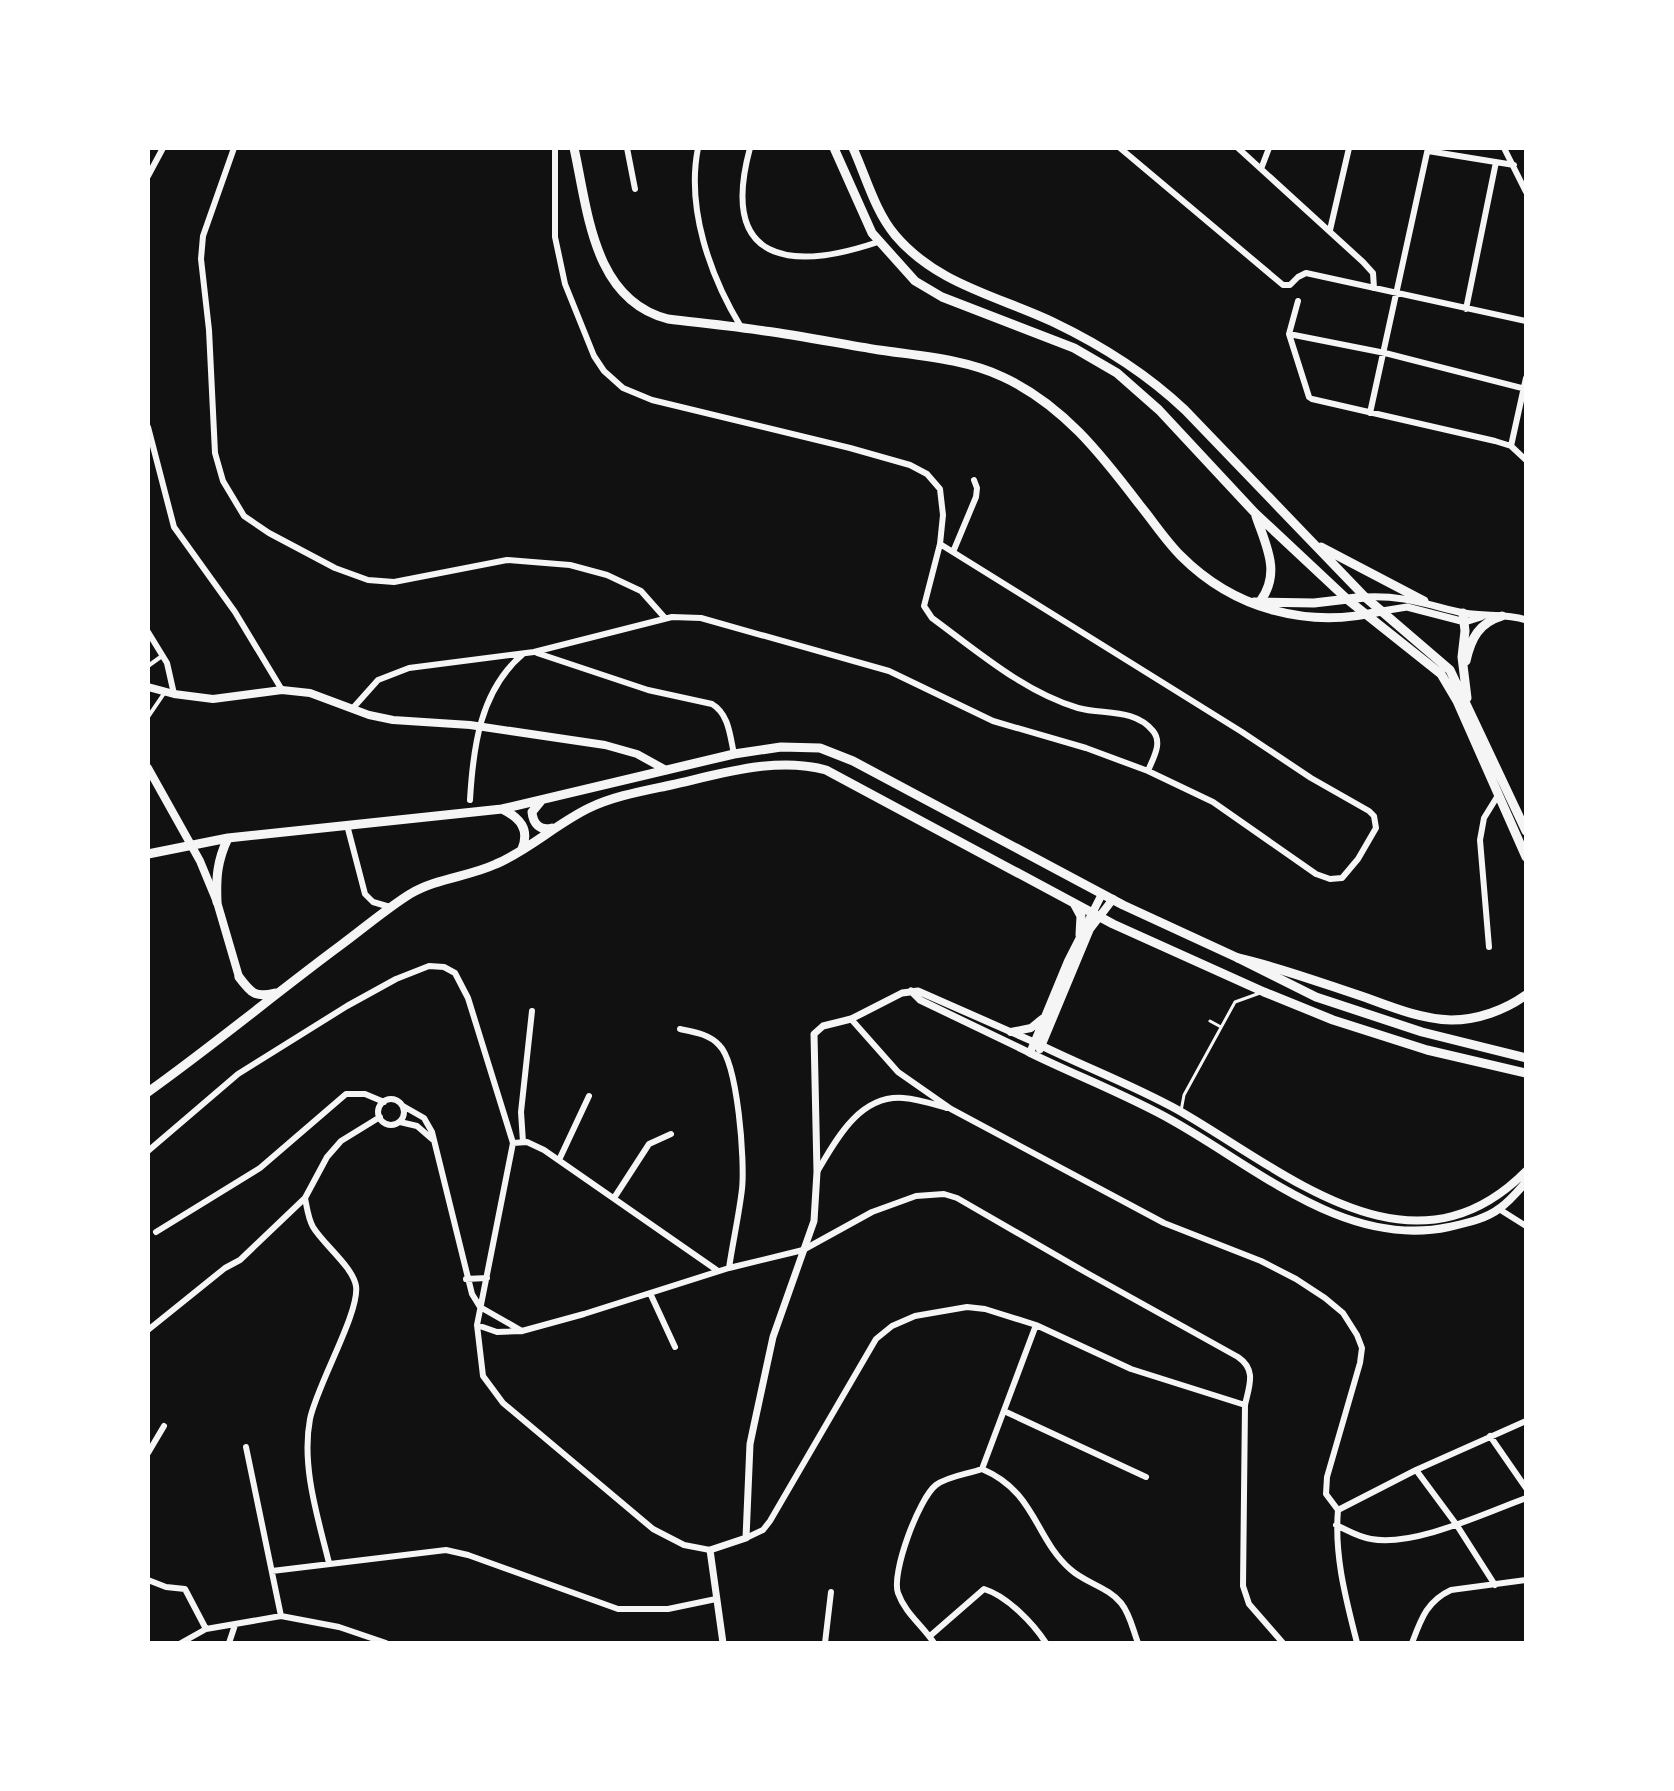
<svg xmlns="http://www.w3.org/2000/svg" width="1674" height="1791" font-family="'Public Sans',sans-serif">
  <rect width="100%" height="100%" fill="#111"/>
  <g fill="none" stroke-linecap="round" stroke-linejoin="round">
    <path stroke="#f5f5f5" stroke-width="3" d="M1210 1021 1221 1027
      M1181 1111 1184 1095 1235 1002 1260 993"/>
    <path stroke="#f5f5f5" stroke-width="4" d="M148 666 162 656
      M148 717 165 692"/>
    <path stroke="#f5f5f5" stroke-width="6" d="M234 148 203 236 201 259 209 330 215 453 223 481 244 516 269 533 335 568 368 580 394 582 507 560 570 565 607 575 641 591 665 618
      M555 148V237L565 284 594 356 604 371 623 388 652 400 850 448 910 465 927 474 940 489 943 515 940 544 924 606 932 618C977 651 1024 692 1078 708 1103 715 1134 708 1153 731 1163 743 1153 758 1148 771
      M627 148 635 189
      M698 148C686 208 710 276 741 327
      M750 148C719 262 789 272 878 242
      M1120 148 1283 285H1290L1298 277 1306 273 1526 321
      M1238 148 1363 262 1373 273 1374 288
      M1504 148 1526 192
      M1428 151 1514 165
      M1261 169 1269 148
      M148 176 163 148
      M1330 230 1349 148
      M1298 301 1289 334 1309 397 1312 399 1495 441 1511 446 1526 460
      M1466 309 1496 162
      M1289 334 1385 353 1526 389
      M1370 413 1428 148
      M148 427 174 527 235 612 282 690
      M1511 446 1526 378
      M953 552 976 497 977 488 974 480
      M148 632 167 663 174 694
      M537 653 648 690 712 704C729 714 730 736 734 754
      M353 708 378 680 409 668 534 652 672 617 701 618 889 671 993 721 1086 748 1148 771 1213 802 1316 874 1330 879 1342 878 1358 859 1376 828 1374 816 1369 811 1311 778 1242 732 940 544
      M470 800C473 748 480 690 523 654
      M347 825 365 894 373 902 390 907
      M1489 947 1480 840 1484 818 1497 797
      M851 1019 898 1072 951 1109 1164 1223 1261 1261 1296 1279 1325 1298 1343 1313 1357 1335 1362 1348 1360 1363 1327 1477 1326 1494 1338 1510
      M680 1029C694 1032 709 1034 719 1045 738 1063 745 1162 742 1189 739 1215 733 1241 729 1268
      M378 1112a13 13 0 1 1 26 0a13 13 0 1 1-26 0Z
      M403 1106 424 1118 432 1132 472 1294 480 1307 522 1331
      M400 1122 417 1126 432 1139
      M523 1142 521 1112 532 1011
      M513 1143 527 1142 544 1150 718 1271
      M148 1151 238 1074 347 1006 396 979 429 966 444 967 455 973 468 998 513 1143 477 1325 483 1376 503 1403 653 1529 684 1545 710 1550
      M559 1160 589 1096
      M817 1172C836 1140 859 1095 903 1098 918 1099 933 1104 947 1108
      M305 1198C307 1208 308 1218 313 1227 323 1244 353 1267 356 1286 360 1312 317 1385 310 1419 301 1466 318 1518 329 1563
      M614 1198 649 1144 671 1134
      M1499 1209 1526 1226
      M156 1232 260 1168 346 1094H365L384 1102
      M466 1279 487 1278
      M650 1293 675 1347
      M477 1325 497 1332 522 1331 584 1314 729 1268 803 1250 872 1212 916 1196 944 1194 957 1198 1087 1273 1238 1357C1257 1370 1249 1386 1245 1405L1243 1586 1249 1604 1283 1643
      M148 1330 225 1268 240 1260 305 1198 327 1157 341 1141 380 1117
      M1004 1411 1146 1477
      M1490 1436 1526 1488
      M246 1447 281 1616
      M148 1453 164 1426
      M982 1469C1036 1492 1034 1537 1070 1569 1085 1583 1108 1587 1121 1603 1130 1614 1133 1630 1138 1643
      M982 1469 1036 1325
      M1416 1470 1456 1524 1495 1585
      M1338 1510 1416 1470 1526 1421
      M1338 1510C1334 1556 1346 1599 1357 1643
      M1336 1525C1347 1530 1358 1537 1371 1539 1414 1547 1485 1513 1526 1498
      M746 1538 763 1530 770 1521 876 1339 892 1326 915 1316 967 1307 985 1309 1036 1325 1131 1369 1245 1405
      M272 1571 446 1550 468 1555 618 1609H668L716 1599
      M148 1580 166 1587 185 1589 206 1629
      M930 1636 984 1589C1007 1596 1033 1623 1046 1643
      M181 1643 206 1629 281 1616 339 1627 386 1643
      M229 1643 235 1625
      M825 1643 831 1592
      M934 1643C923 1626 905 1613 898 1593 891 1573 919 1498 936 1485 948 1476 968 1474 982 1469
      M1412 1643C1421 1619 1427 1601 1451 1590L1526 1580"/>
    <path stroke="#f5f5f5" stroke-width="7" d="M1365 597C1404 595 1428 605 1464 613 1485 617 1506 613 1526 620
      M1382 611 1407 607 1465 622 1481 617
      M911 991 920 1000 1030 1053
      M723 1643 710 1550 746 1538 750 1444 754 1425 773 1337 814 1221 817 1172 814 1034 823 1026 851 1019 902 993 918 991 1034 1042"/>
    <path stroke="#f5f5f5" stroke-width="8" d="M148 687 174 694 213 699 282 690 310 693 369 715 393 720 470 725 605 745 637 754 666 770
      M148 768 200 861 217 902 239 977
      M1102 894 1068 961 1030 1053C1077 1076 1127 1095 1173 1121 1257 1168 1346 1249 1449 1227 1466 1223 1486 1219 1500 1208 1510 1201 1518 1191 1526 1182
      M1011 1032 1031 1028 1042 1019
      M1034 1042C1082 1066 1131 1084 1178 1110 1285 1171 1411 1287 1526 1171
      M1040 1049 1090 929 1113 899"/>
    <path stroke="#f5f5f5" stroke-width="9" d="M574 148C588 211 593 300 668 319 701 323 733 326 765 331 803 336 841 344 879 350 920 356 965 359 1003 377 1062 404 1101 454 1139 504 1153 521 1165 540 1181 556 1235 610 1309 629 1382 611
      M1254 602 1314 603 1365 597
      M541 801 532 812C533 824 540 831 552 828
      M502 809C520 818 530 829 522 849
      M148 854 228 838 502 809 734 754 781 747 820 748 853 761 1123 905 1238 958 1316 997 1422 1032 1526 1058
      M217 902C216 878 217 861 228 838
      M1074 903 1081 916 1080 935
      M239 977C251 993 255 998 275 993
      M148 1092C214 1045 276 993 341 945 364 928 386 909 410 894 437 878 468 877 496 864 529 850 556 824 589 808 614 796 643 791 671 785 720 774 776 756 826 770L1113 924 1264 992 1333 1020 1427 1050 1526 1073"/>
    <path stroke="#f5f5f5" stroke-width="9" d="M834 148 872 233 915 281 942 297 1074 348 1117 373 1159 410 1255 513 1348 600 1441 674 1457 701 1526 857
      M853 148C866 177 875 211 895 235 936 284 998 296 1053 322 1101 345 1147 374 1185 410L1365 597 1450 670 1526 831
      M1256 516C1266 546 1281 572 1261 600
      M1321 547 1424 601
      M1463 613 1465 631 1462 657 1467 698
      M1466 661C1471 638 1479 623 1502 616
      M1238 958C1282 968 1324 984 1367 998 1394 1008 1422 1019 1451 1020 1478 1020 1505 1010 1526 995"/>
  </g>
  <rect width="1674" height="1791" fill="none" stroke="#ffffff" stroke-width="300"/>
</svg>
